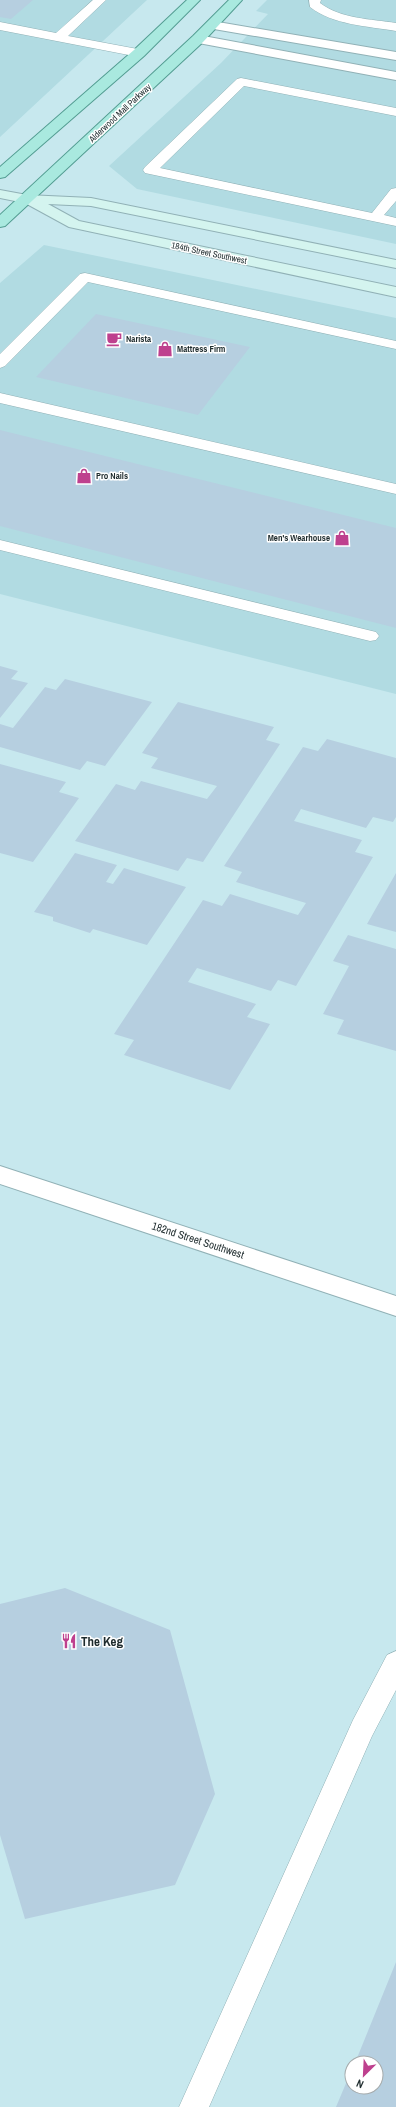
<svg xmlns="http://www.w3.org/2000/svg" width="396" height="2107" font-family="'Archivo Narrow',sans-serif">
  <rect width="100%" height="100%" fill="#c7e8ee"/>
  <path fill="#b1dbe2" d="M0 0H147L0 137Z
    M267 0H396V244L137 189 109 166 221 63 268 14 256 11Z
    M44 245 396 318V694L0 594V283Z"/>
  <path fill="#b6cfe0" d="M0 0H33L11 19 0 17Z
    M96 314 250 347 198 415 36 377Z
    M0 430 396 528V628L0 526Z
    M0 666 18 671 11 679 28 683 0 718Z
    M65 679 152 702 105 766 87 761 80 770 0 747V724L13 728 45 687 56 690Z
    M178 702 274 727 266 740 280 744 203 862 187 858 178 871 75 841 116 784 135 790 141 781 207 799 217 786 151 768 158 758 142 753Z
    M327 739 396 758V817L393 822 373 817 366 828 301 809 294 821 362 840 355 852 373 857 296 986 278 980 271 991 197 968 188 982 256 1004 247 1017 270 1024 230 1090 124 1055 134 1040 114 1034 203 900 222 906 230 894 298 915 306 903 236 882 242 872 224 866 303 747 318 751Z
    M0 764 66 782 59 792 79 798 33 862 0 853Z
    M75 853 117 865 106 882 113 884 124 868 186 887 147 945 93 929 90 933 53 921V917L34 912Z
    M396 873V932L367 924Z
    M348 935 396 949V1051L337 1034 344 1020 323 1014 349 966 333 961Z
    M65 1588 170 1630 215 1794 175 1885 25 1919 0 1835V1604Z
    M396 1962V2107H336L352 2069V2087H376V2063H355Z"/>
  <g fill="none" stroke-linecap="round" stroke-linejoin="round">
    <defs>
      <path id="service" d="M93 0H106L68 36 143 50 145 53 143 56 139 57 0 30V22L56 33Z
        M309 0H321L320 3C341 19 371 19 396 23V31C367 26 333 25 310 7Z
        M241 78 396 108V116L244 86 160 168 372 213 391 189 396 188V201L384 215 396 218V226L145 173 143 170 145 167 237 79Z
        M85 273 396 341V349L88 282 5 366 0 368V354L80 274Z
        M0 393 396 484V494L0 403Z
        M0 540 376 632 379 636 376 640 370 641 0 550Z
        M396 1651V1690L372 1736 209 2107H179L353 1720 387 1655Z"/>
      <path id="minor" d="M212 21 396 52V60L208 28 206 25Z
        M198 35 396 72V80L193 42 192 39Z
        M0 1166 396 1296V1316L0 1184Z"/>
      <path id="secondary" d="M0 190 27 195 91 198 396 260V268L91 206 48 204 79 221 396 287V297L69 227 25 203 0 198Z"/>
      <path id="primary" d="M187 0H200L144 56 5 177 0 178V167L134 50Z
        M229 0H242L203 42 5 226 0 227V215L193 36Z"/>
    </defs>
    <use href="#service" stroke="#91b1b6" stroke-width="1"/>
    <use href="#minor" stroke="#91b1b6" stroke-width="2"/>
    <use href="#secondary" stroke="#91b1b6" stroke-width="2"/>
    <use href="#primary" stroke="#539d92" stroke-width="2"/>
    <use href="#service" fill="#fff" fill-rule="evenodd"/>
    <use href="#minor" fill="#fff" fill-rule="evenodd"/>
    <use href="#secondary" fill="#d4f4ef" fill-rule="evenodd"/>
    <use href="#primary" fill="#a9e9df" fill-rule="evenodd"/>
  </g>
  <defs>
    <symbol id="cafe-bare" viewBox="-9 -9 18 18"><path d="M-5.5-4.5H6V0H3Q3 3.5 0 3.5H-2.5Q-5.5 3.5-5.5 0ZM3-3.2v2h1.7v-2ZM-6 4.5H4V6H-6Z" fill="#be408e" stroke="#fff" stroke-width="2.5" paint-order="stroke"/></symbol>
    <symbol id="shop-bare" viewBox="-9 -9 18 18"><path d="M-5-2.5h2.3a2.7 3.5 0 0 1 5.4 0H5L5.5 6h-11ZM-1.5-2.5h3a1.5 2.3 0 0 0-3 0Z" fill="#be408e" stroke="#fff" stroke-width="2.5" paint-order="stroke"/></symbol>
    <symbol id="restaurant-bare" viewBox="-9 -9 18 18"><path d="M-5-6h1v4h1v-4h1v4h1v-4h1v5L-1.5 .5V6h-2V.5L-5-1ZM5-6V6H3V1.5H1.5Q1.5-4 5-6Z" fill="#be408e" stroke="#fff" stroke-width="2.5" paint-order="stroke"/></symbol>
  </defs>
  <g fill-rule="evenodd">
    <use href="#cafe-bare" x="103" y="328" width="22" height="22"/>
    <use href="#shop-bare" x="154" y="338" width="22" height="22"/>
    <use href="#shop-bare" x="73" y="465" width="22" height="22"/>
    <use href="#shop-bare" x="331" y="527" width="22" height="22"/>
    <use href="#restaurant-bare" x="58" y="1630" width="22" height="22"/>
  </g>
  <g text-anchor="middle" stroke-width="3" stroke-linejoin="round" paint-order="stroke">
    <g font-size="9" fill="#1e2b2d" stroke="#fff">
      <text transform="translate(120 113) rotate(-43)" y="3">Alderwood Mall Parkway</text>
      <text transform="translate(209 253) rotate(12)" y="3">184th Street Southwest</text>
    </g>
    <g font-size="9" font-weight="bold" fill="#1e2b2d" stroke="#fff" text-anchor="start">
      <text x="126" y="342">Narista</text>
      <text x="177" y="352">Mattress Firm</text>
      <text x="96" y="479">Pro Nails</text>
      <text x="330" y="541" text-anchor="end">Men's Wearhouse</text>
    </g>
    <g font-size="11" fill="#1e2b2d" stroke="#fff">
      <text transform="translate(198 1240) rotate(18)" y="4">182nd Street Southwest</text>
    </g>
    <g font-size="13" font-weight="bold" fill="#1e2b2d" stroke="#fff" text-anchor="start">
      <text x="81" y="1646">The Keg</text>
    </g>
  </g>
  <g transform="translate(364 2075) rotate(204)"><circle r="19" fill="#ffffff" stroke="#a5aaab"/>
  <path d="M0-3L7 15L0 10L-7 15Z" fill="#be408e"/>
  <text y="-6" font-size="11" font-weight="bold" text-anchor="middle" fill="#1e2b2d">N</text>
  </g>
</svg>
